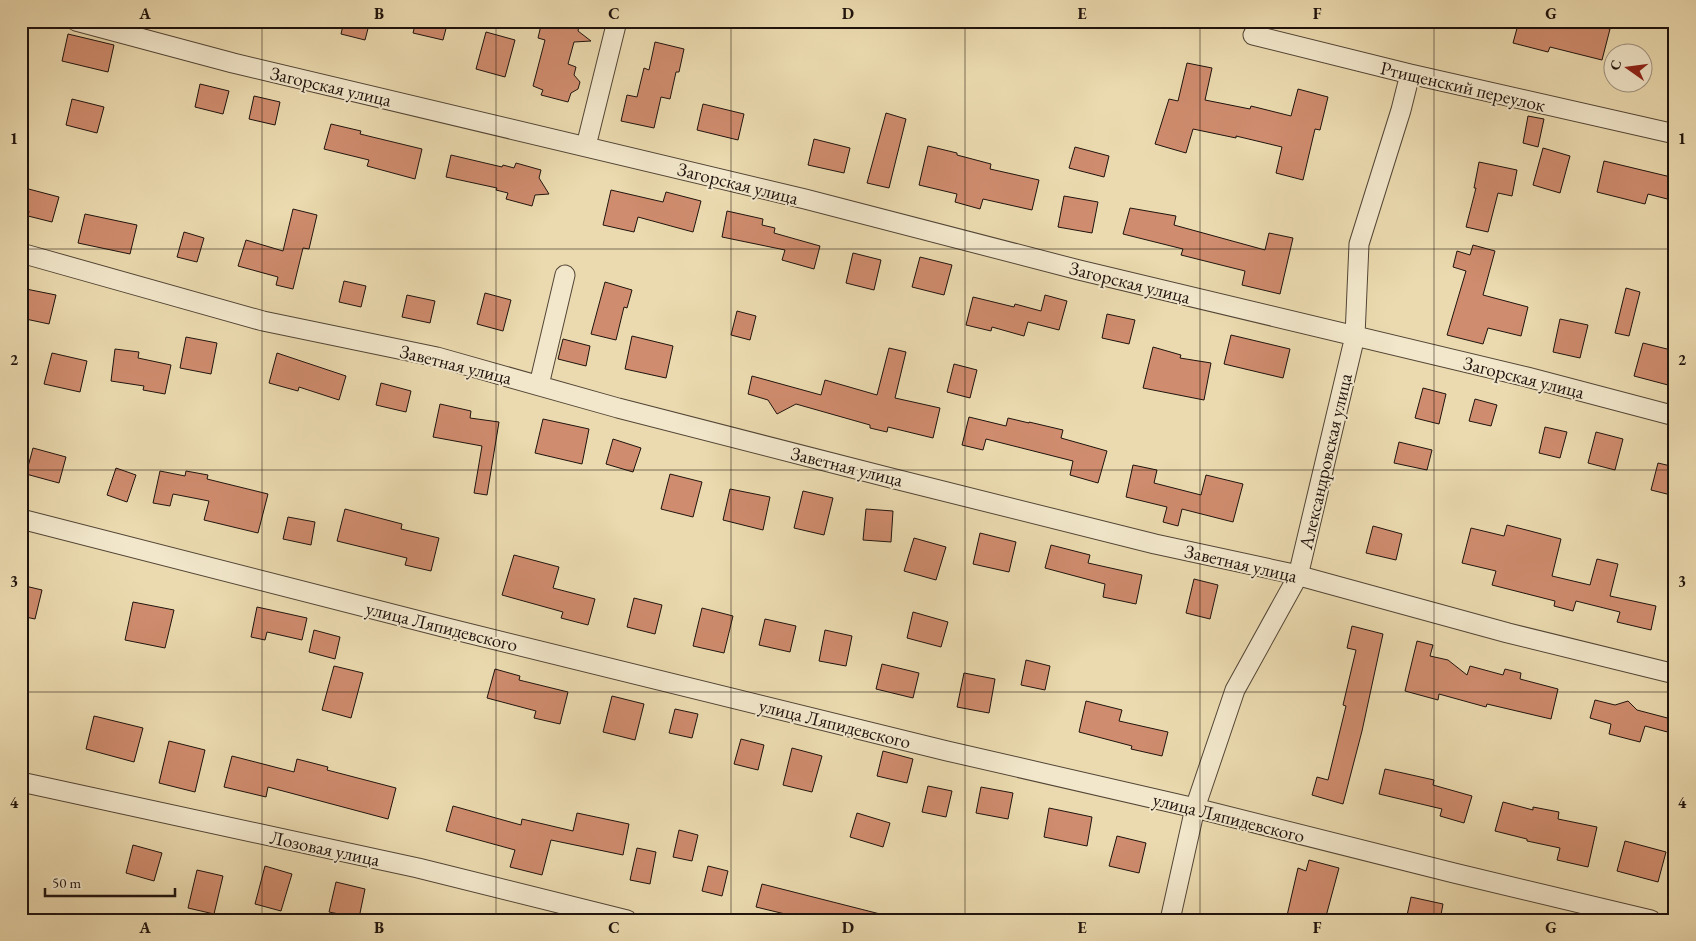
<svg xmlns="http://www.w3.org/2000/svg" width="1696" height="941" font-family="'EB Garamond',serif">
  <rect width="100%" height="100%" fill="#ebdaaf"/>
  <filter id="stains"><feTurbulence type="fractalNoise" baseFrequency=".004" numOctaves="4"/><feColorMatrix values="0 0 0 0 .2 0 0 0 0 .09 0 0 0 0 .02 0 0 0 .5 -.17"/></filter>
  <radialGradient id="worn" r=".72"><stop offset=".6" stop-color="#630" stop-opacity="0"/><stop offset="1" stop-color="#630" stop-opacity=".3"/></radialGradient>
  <path fill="#cf8c6e" stroke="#1f130d" d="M344 21H370L365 40 341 34Z
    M416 21H448L443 40 413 33Z
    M542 21H580L578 31 591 41 574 42 568 64 576 67 574 75 580 82 578 89 571 93 568 102 541 95 543 90 533 86 545 40 538 38Z
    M1519 21H1549L1573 28 1575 21H1579L1610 29 1602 60 1550 47 1548 52 1513 43Z
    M486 32 515 40 505 77 476 69Z
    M68 34 114 45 108 72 62 61Z
    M655 42 684 49 679 72H676L670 99 661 97 654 128 621 121 627 95 637 97 644 68 649 70Z
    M1187 63 1212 68 1205 100 1250 109 1251 106 1291 116 1298 89 1328 97 1320 130 1315 129 1303 180 1276 173 1282 147 1236 136V138L1193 129 1186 153 1155 144 1169 99 1178 101Z
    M200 84 229 91 223 114 195 107Z
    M254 96 280 102 275 125 249 119Z
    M72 99 104 107 97 133 66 125Z
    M703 104 744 114 738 140 697 130Z
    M886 113 906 119 889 188 867 183Z
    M1528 116 1544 119 1538 147 1523 143Z
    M331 124 361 131 360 134 422 149 415 179 367 166 369 160 324 149Z
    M814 139 850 148 844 173 808 165Z
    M928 146 957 153V155L991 164 990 169 1039 180 1032 210 983 199 980 209 955 202 957 194 919 185Z
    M1075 147 1109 156 1104 177 1069 168Z
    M1543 148 1570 156 1560 193 1533 185Z
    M451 155 502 167 503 165 514 168 516 163 541 170 539 178 549 194 535 195 532 206 506 199 508 193 496 190 497 188 446 177Z
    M1604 161 1675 178V201L1648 194 1645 204 1597 192Z
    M1479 162 1517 170 1512 196 1498 193 1488 232 1466 227 1476 188H1474Z
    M21 187 59 197 52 222 28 216 29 211 21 209Z
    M611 190 663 202 666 192 701 201 693 232 638 217 634 232 603 225Z
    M1064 196 1098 202 1092 233 1058 227Z
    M1130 208 1176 216 1174 225 1265 250 1269 233 1293 238 1280 294 1242 285 1245 271 1181 255 1183 249 1123 234Z
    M293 209 317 215 309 249 303 248 293 289 276 285 278 277 238 266 246 240 283 251Z
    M727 211 763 219 762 225 775 228 774 233 820 246 814 269 782 260 785 250 722 237Z
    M85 214 137 225 130 254 78 243Z
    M184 232 204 238 197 262 177 257Z
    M1473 245 1495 251 1483 295 1528 307 1521 336 1488 328 1483 344 1447 335 1466 271 1453 267 1457 251 1470 255Z
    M853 253 881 260 874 290 846 283Z
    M920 257 952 265 944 295 912 287Z
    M344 281 366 286 361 307 339 302Z
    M605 282 632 290 627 308 624 307 616 340 591 334Z
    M21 288 56 295 49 324 21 318Z
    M1626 288 1640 292 1629 336 1615 333Z
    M485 293 511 300 503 331 477 324Z
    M407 295 435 301 430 323 402 317Z
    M1045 295 1067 301 1059 330 1028 322 1024 336 992 327 991 331 966 325 973 297 1014 307 1015 304 1041 311Z
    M737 311 756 316 750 340 731 335Z
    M1107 314 1135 320 1129 344 1102 338Z
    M1560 319 1588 325 1580 358 1553 352Z
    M1231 335 1290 349 1283 378 1224 364Z
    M632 336 673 346 666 378 625 369Z
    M186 337 217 343 211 374 180 368Z
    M563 339 590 346 586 366 558 359Z
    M1643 343 1675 351V359L1668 385 1634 376Z
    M1153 347 1181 355 1180 358 1211 363 1204 400 1143 388Z
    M889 348 906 352 895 398 940 408 933 438 888 427 887 432 870 428V425L796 404 777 414 768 400 748 394 752 376 821 395 825 380 877 395Z
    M115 349 139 352 138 358 171 365 165 394 143 390 144 386 111 381Z
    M52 353 87 361 80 392 44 384Z
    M277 353 346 376 339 400 299 387 298 391 269 383Z
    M954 364 977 370 970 398 947 392Z
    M381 383 411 391 406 412 376 405Z
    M1423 388 1446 394 1439 424 1415 418Z
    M1475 399 1497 405 1491 426 1469 421Z
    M440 404 471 411 470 418 499 422 487 495 474 493 482 446 433 437Z
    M969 417 1006 426 1008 418 1029 423V422L1063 430 1061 438 1107 451 1098 483 1070 475 1073 461 986 439 983 450 962 445Z
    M543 419 589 429 582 464 535 453Z
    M1545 427 1567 432 1560 458 1539 453Z
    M1596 432 1623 439 1615 470 1588 463Z
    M613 439 641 448 633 472 606 464Z
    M1399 442 1432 450 1427 470 1394 463Z
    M33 448 66 457 59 483 26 474Z
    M1658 463 1675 467V496L1651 490Z
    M1133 465 1157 470 1154 483 1201 495 1206 475 1243 484 1233 522 1182 509 1178 526 1163 522 1167 507 1126 497Z
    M116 468 136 475 127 502 107 495Z
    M160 471 185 476 186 471 208 475 207 479 268 494 258 533 204 520 209 501 173 494 170 506 153 503Z
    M670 474 702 482 693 517 661 509Z
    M730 489 770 497 763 530 723 520Z
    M803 491 833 498 824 535 794 528Z
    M345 509 402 524 401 529 439 538 431 571 405 565 407 558 337 541Z
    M866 509 893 511 891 542 863 540Z
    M288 517 315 522 311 545 283 539Z
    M1507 525 1561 539 1552 576 1590 585 1597 559 1618 564 1610 596 1656 606 1651 630 1617 622 1620 612 1576 601 1573 611 1554 606 1555 601 1492 585 1496 571 1462 563 1471 528 1504 536Z
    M1373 526 1402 534 1396 560 1366 553Z
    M980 533 1016 542 1009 572 973 564Z
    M914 538 946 547 936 580 904 571Z
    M1051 545 1090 555 1088 563 1142 575 1136 604 1103 597 1105 584 1045 568Z
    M514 555 559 567 553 588 595 599 588 625 561 618 563 612 502 595Z
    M1194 579 1218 585 1210 619 1186 613Z
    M21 585 42 590 35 619 21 616Z
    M634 598 662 605 655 634 627 627Z
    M133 602 174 610 165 648 125 640Z
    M257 607 307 618 302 640 267 632 265 640 251 637Z
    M702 608 733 616 724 653 693 646Z
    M913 612 948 622 941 647 907 638Z
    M765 619 796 626 790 652 759 645Z
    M1352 626 1383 634 1362 731 1343 804 1312 795 1317 777 1328 780 1346 706 1343 705 1356 650 1347 648Z
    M314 630 340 637 335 659 309 652Z
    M825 630 852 636 846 666 819 661Z
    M1417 641 1433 645 1430 656 1448 660 1467 675 1470 666 1503 675 1505 669 1521 673 1520 679 1558 689 1551 719 1487 704 1486 707 1439 694 1438 700 1405 691Z
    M1026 660 1050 666 1045 690 1021 685Z
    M882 664 919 673 913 698 876 689Z
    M334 666 363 673 351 718 322 710Z
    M495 669 520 676 519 680 568 692 560 724 534 718 536 711 487 698Z
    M964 673 995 679 989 713 957 707Z
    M612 696 644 704 635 740 603 732Z
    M1595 700 1615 705 1628 701 1637 710 1675 720V734L1645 726 1640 742 1609 734 1611 724 1590 718Z
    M1086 701 1122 710 1119 721 1168 732 1162 756 1131 749 1132 746 1079 732Z
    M675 709 698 714 692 738 669 733Z
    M94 716 143 728 134 762 86 749Z
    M741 739 764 745 758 770 734 764Z
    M169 741 205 750 195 792 159 783Z
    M792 748 822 756 812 792 783 785Z
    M883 751 913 759 907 783 877 776Z
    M232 756 294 772 297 759 328 767 327 770 396 788 388 819 268 787 266 797 224 787Z
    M1385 769 1434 780 1433 785 1472 796 1464 823 1440 816 1442 809 1379 794Z
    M928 786 952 791 946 817 922 812Z
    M981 787 1013 793 1008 819 976 813Z
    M1503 802 1533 810V807L1559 812 1558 819 1597 827 1588 867 1557 860 1560 848 1527 841V839L1495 831Z
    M453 806 521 825 522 819 573 831 577 813 629 824 623 855 551 840 542 875 510 867 515 850 446 831Z
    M1049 808 1092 817 1087 846 1044 837Z
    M857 813 890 823 883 847 850 837Z
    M679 830 698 835 692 861 673 857Z
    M1117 836 1146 843 1139 873 1109 866Z
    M1625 841 1666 852 1658 882 1617 871Z
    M133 845 162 853 154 881 126 873Z
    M637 848 656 852 650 884 630 880Z
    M1309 860 1339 868 1325 920H1286L1298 868 1306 871Z
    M265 866 292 874 281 911 255 904Z
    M708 866 728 871 722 896 702 891Z
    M197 870 223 876 214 914 188 908Z
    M336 882 365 889 359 918 329 912Z
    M762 884 884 915V920H810L756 907Z
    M1411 897 1443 904 1440 920H1406Z"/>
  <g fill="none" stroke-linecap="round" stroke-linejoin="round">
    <defs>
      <path id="minor" d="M76 21 233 63 805 199 1079 270 1527 377 1675 416
        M1253 35 1410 74 1675 134
        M586 146 617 21
        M21 253 263 321 437 357 618 408 887 477 1155 544 1289 573 1508 633 1675 674
        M539 385 565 275
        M21 519 447 628 947 751 1195 808 1454 873 1651 920
        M21 782 418 868 627 920
        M1170 920 1195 808 1235 690 1298 576 1355 336 1359 244 1401 110 1410 74"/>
    </defs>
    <use href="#minor" stroke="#524536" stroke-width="21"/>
    <use href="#minor" stroke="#f2e7cb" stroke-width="19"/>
  </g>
  <path fill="none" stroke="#1f130d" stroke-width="1" stroke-opacity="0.55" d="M262 21V920M496 21V920M731 21V920M965 21V920M1200 21V920M1434 21V920M21 249H1675M21 470H1675M21 692H1675"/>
  <g text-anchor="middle" stroke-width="4" stroke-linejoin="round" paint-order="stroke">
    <g font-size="19" fill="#1f130d" stroke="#f2e7cb">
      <text transform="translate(331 86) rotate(13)" y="7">Загорская улица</text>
      <text transform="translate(1463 86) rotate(13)" y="7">Ртищенский переулок</text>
      <text transform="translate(738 183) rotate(14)" y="7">Загорская улица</text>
      <text transform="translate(1130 282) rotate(14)" y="7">Загорская улица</text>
      <text transform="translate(456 364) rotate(14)" y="7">Заветная улица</text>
      <text transform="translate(1524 377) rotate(14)" y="7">Загорская улица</text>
      <text transform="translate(1325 461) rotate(-77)" y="7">Александровская улица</text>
      <text transform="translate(847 466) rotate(14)" y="7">Заветная улица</text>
      <text transform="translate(1241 563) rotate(13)" y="7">Заветная улица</text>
      <text transform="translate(442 626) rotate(14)" y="7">улица Ляпидевского</text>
      <text transform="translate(835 723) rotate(14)" y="7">улица Ляпидевского</text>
      <text transform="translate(1229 817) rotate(14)" y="7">улица Ляпидевского</text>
      <text transform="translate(325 848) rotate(12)" y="7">Лозовая улица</text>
    </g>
  </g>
  <rect width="1696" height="941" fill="none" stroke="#ebdaaf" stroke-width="55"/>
  <g transform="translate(1628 68) rotate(284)"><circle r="24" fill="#f2e7cb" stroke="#9e927f"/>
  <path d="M0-4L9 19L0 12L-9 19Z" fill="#8f2418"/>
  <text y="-8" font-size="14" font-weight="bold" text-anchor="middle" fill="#1f130d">С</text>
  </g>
  <path d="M45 888v8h130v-8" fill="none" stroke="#1f130d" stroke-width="2.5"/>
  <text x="52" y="888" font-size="15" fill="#1f130d" stroke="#f2e7cb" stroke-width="4" paint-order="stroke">50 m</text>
  <rect x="28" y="28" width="1640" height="886" fill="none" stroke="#1f130d" stroke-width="2"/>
  <g font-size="16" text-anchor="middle" font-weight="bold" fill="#1f130d">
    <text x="145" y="19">A</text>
    <text x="379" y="19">B</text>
    <text x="614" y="19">C</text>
    <text x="848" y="19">D</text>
    <text x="1082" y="19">E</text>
    <text x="1317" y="19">F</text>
    <text x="1551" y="19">G</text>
    <text x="14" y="144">1</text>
    <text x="1682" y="144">1</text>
    <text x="14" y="365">2</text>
    <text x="1682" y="365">2</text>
    <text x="14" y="587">3</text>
    <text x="1682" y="587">3</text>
    <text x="14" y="808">4</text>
    <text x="1682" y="808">4</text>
    <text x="145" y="933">A</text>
    <text x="379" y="933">B</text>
    <text x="614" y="933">C</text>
    <text x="848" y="933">D</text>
    <text x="1082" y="933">E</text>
    <text x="1317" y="933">F</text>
    <text x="1551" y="933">G</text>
  </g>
  <rect width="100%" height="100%" filter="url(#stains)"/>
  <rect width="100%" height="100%" fill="url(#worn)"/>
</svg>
